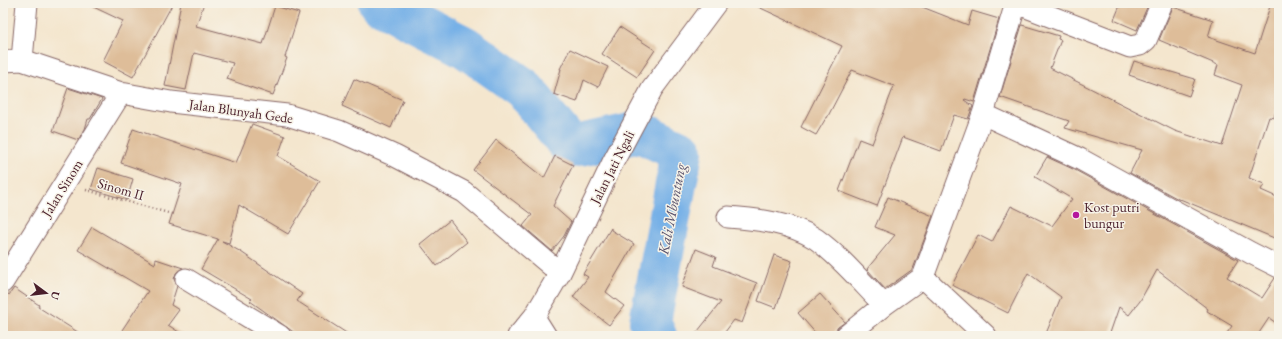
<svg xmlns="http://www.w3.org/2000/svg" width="1282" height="339" font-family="'EB Garamond',serif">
  <rect width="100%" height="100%" fill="#f7f3e8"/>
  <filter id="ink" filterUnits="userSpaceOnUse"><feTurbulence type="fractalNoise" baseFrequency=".025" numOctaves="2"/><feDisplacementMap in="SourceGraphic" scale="8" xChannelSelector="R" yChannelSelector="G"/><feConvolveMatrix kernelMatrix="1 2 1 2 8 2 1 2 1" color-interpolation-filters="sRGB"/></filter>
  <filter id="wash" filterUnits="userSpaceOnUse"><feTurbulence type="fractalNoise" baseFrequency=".012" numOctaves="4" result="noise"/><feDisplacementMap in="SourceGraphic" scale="16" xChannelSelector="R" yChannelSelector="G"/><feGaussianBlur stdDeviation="0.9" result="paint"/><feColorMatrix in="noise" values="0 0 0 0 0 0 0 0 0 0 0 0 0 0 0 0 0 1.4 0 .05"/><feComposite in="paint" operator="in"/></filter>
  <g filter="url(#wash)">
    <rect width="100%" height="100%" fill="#f4e6ce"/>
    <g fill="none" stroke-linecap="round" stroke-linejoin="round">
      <path stroke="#76b0e7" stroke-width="42" d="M379 3 465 47 523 88 571 147 640 132 682 152 650 322 656 336"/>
    </g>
    <g id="blocks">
      <path fill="#debd99" d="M85 3H173L133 77 103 61 123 21Z
        M181 3H204L196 26 263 44 275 6 299 13 285 57 287 58 273 95 227 79 233 63 194 53 186 90 165 86Z
        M750 3H912L968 25 972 11 999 19 974 102 965 99 964 100 973 106 968 119 954 115 941 151 903 137 877 206 839 191 859 139 872 144 894 86 852 70 827 118H826L816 135 801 127 842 46Z
        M1121 3H1149L1137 30 1114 20Z
        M1271 3H1279V98L1274 118 1269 117 1249 178 1264 184 1261 190 1279 198V240L1180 199V200L1130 173 1142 150 1065 128 1069 121 1000 97 1022 25 1059 36 1058 39 1061 40 1050 68 1175 131 1222 146 1242 85 1215 75 1218 65 1159 40 1173 7 1213 20 1208 37 1255 53Z
        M620 27 655 50 637 77 602 54Z
        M570 49 608 67 598 87 584 80 577 102 554 94 561 69H560Z
        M1134 61 1195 79 1189 96 1129 75Z
        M354 79 403 100 391 128 342 106Z
        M68 88 102 99 90 119H88L85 129 78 140 53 131Z
        M252 124 285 136 278 156 320 181 288 234 239 205 229 243 222 241 241 252 302 294 297 301 351 336H299L250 301 252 299 201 269 218 239 169 224 182 184 121 163 133 129 236 163Z
        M496 140 544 178 555 156 573 165 553 206 571 222 564 236 552 251 523 226 532 215 473 170Z
        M1047 157 1075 170 1238 260 1227 277 1262 298 1275 278 1279 279V325L1269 318 1257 336H1225L1232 326 1207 311 1208 309 1157 270 1140 301 1129 315 1119 307 1109 336H1045L1061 297 1028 273 1008 313 952 285 978 235 992 242 1011 206 1052 226 1072 199 1035 177Z
        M98 168 133 179 127 200 91 189Z
        M888 197 933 216 913 269 885 289 867 269 895 235 875 227Z
        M450 220 467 242 437 266 420 244Z
        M92 227 155 264 156 259 183 268 176 273 174 279 177 286 171 305 179 310 168 325 185 336H118L148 291 78 250Z
        M611 228V230L634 244 606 292 624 306 609 325 573 297 588 277 583 274Z
        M696 249 716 257 713 266 757 283 742 323 734 320 722 336H694L721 302 682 287Z
        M774 255 792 261 776 308 758 301Z
        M14 288 39 305 38 307 84 336H3V294L7 293 9 295Z
        M820 294 845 322 838 327 835 331 834 336H818L798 313Z"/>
    </g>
  </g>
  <g filter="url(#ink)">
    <use href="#blocks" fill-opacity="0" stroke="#866564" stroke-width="1"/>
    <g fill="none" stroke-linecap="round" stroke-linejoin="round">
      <defs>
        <path id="minor" d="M1016 3 1130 47 1140 45 1146 40 1162 3
          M22 60 27 3
          M3 61 22 60 121 93 171 102 287 115 339 131 395 156 464 192 560 273
          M983 114 1016 3
          M728 217C756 219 792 223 816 239 841 257 862 283 884 305
          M923 277 986 336
          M186 279 280 336
          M3 282 121 93
          M534 317 546 336
          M518 336 534 317 560 273 613 162 652 89 716 3
          M846 336 884 305 923 277 983 114 1080 159 1251 253 1279 267"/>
      </defs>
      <use href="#minor" stroke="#866564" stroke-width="23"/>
      <path stroke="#866564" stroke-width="2.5" stroke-dasharray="1 3" stroke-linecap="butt" d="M86 190 172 214"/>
      <use href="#minor" stroke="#fff" stroke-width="21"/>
    </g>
  </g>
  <circle fill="#b5179e" stroke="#f7f3e8" stroke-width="1.5" cx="1076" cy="215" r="4"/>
  <g text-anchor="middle" stroke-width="3" stroke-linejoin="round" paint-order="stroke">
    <g font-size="14" fill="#4a1f2b" stroke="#f7f3e8">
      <text transform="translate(241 111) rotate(8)" y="5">Jalan Blunyah Gede</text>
      <text transform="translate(612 167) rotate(-63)" y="5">Jalan Jati Ngali</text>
      <text transform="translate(62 188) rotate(-58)" y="5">Jalan Sinom</text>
      <text transform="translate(121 189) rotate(16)" y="5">Sinom II</text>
    </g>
    <g font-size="14" fill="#4a1f2b" stroke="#f7f3e8" text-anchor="start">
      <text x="1084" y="212">Kost putri<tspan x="1084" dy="16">bungur</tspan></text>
    </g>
    <g font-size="15" font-style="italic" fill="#59526d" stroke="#f7f3e8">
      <text transform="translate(672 209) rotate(-79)" y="5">Kali Mbuntung</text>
    </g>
  </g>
  <rect width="1282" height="339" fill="none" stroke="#f7f3e8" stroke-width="16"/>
  <g transform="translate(46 293) rotate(105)" stroke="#f7f3e8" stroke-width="3" paint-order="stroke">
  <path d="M0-3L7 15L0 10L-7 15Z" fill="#4a1f2b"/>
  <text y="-6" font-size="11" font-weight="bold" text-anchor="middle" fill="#4a1f2b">U</text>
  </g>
</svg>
